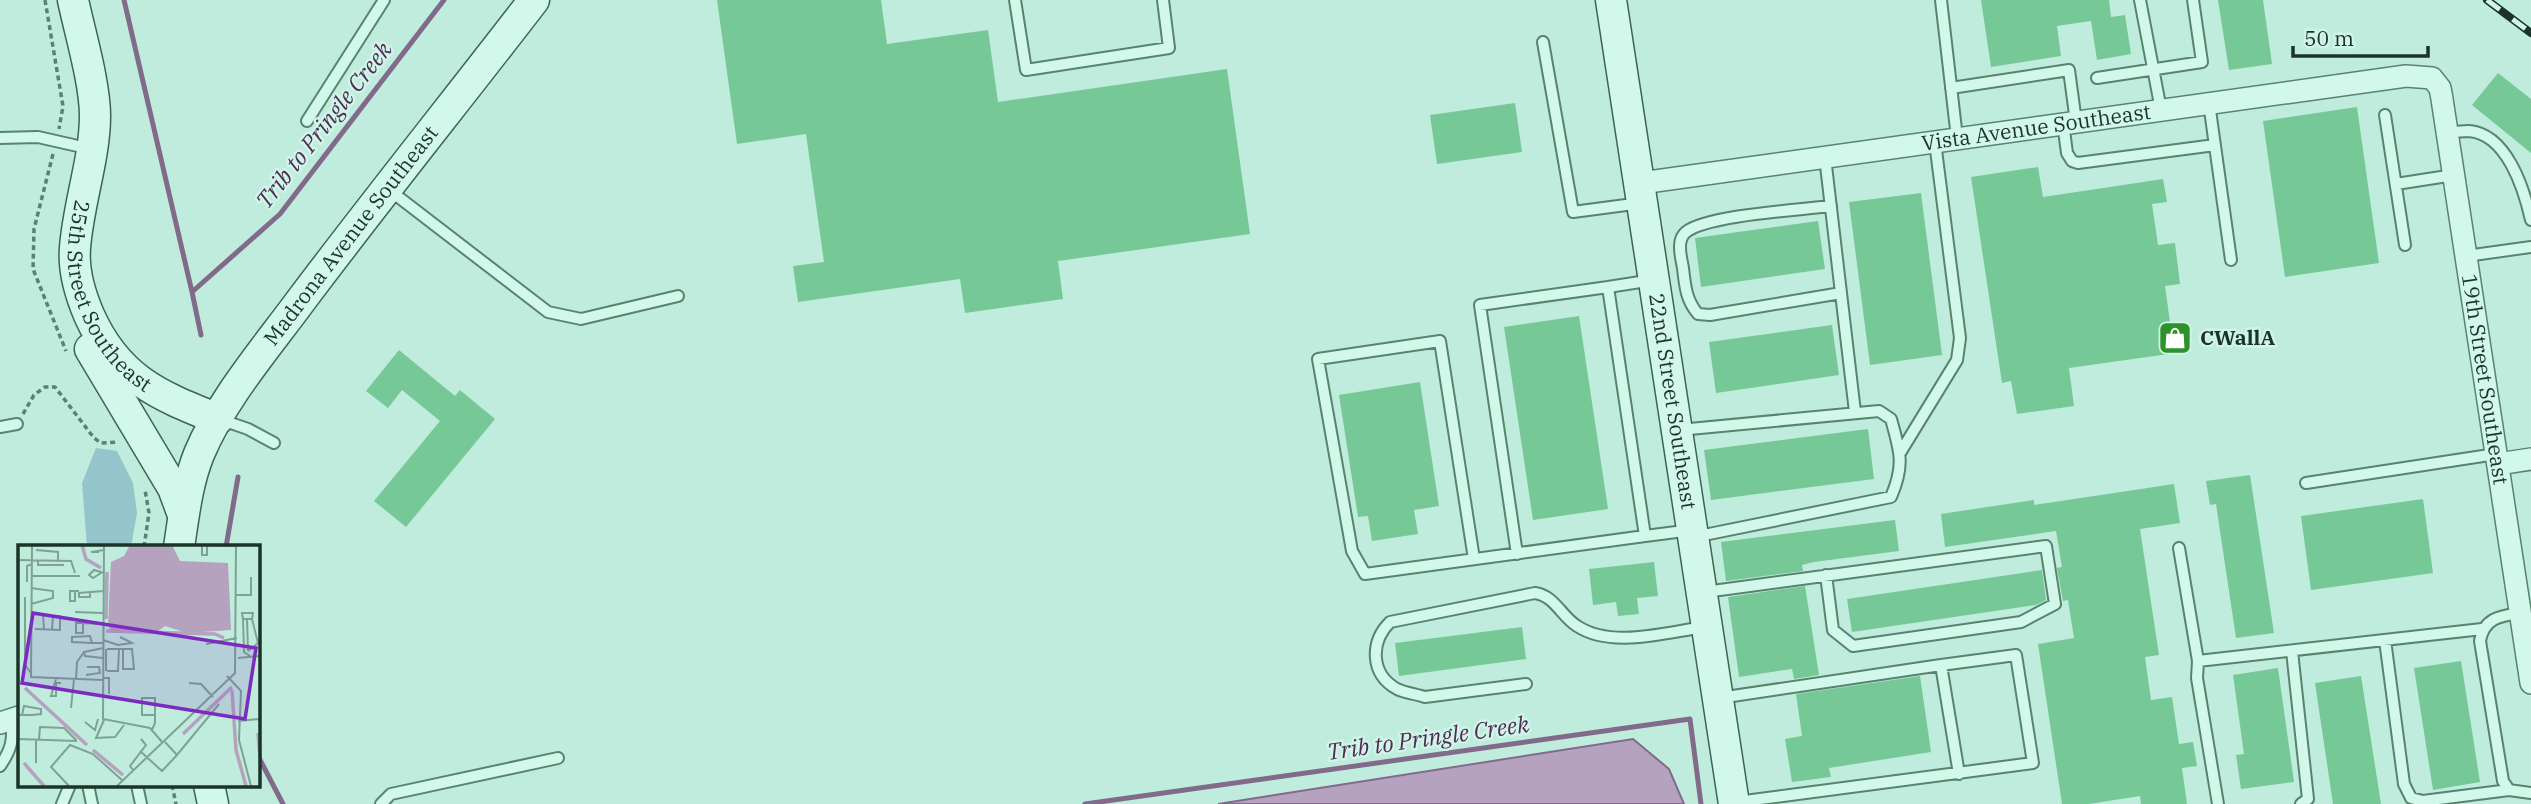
<svg xmlns="http://www.w3.org/2000/svg" width="2531" height="804" font-family="'IBM Plex Serif',serif">
  <rect width="100%" height="100%" fill="#bfecdd"/>
  <path fill="#94c5ca" d="M96 448 117 451 133 483 137 513 131 547H87L82 483Z"/>
  <path fill="#b5a2be" stroke="#826a8b" stroke-width="2" d="M1633 739 1669 769 1684 804H1218Z"/>
  <g fill="none" stroke-linecap="round" stroke-linejoin="round">
    <path stroke="#826a8b" stroke-width="5" d="M124 0 192 292
      M201 335 192 292 280 214 444 0
      M226 547 238 477
      M257 754 283 804
      M1085 804 1690 719 1701 804"/>
  </g>
  <path fill="#76c996" d="M717 0H881L887 44 988 30 998 102 1227 69 1250 234 1058 261 1063 299 965 313 960 279 798 302 793 266 824 262 806 134 737 144Z
    M1981 0H2109L2111 17 2125 15 2131 54 2097 60 2091 21 2057 26 2061 56 1991 67Z
    M2218 0H2263L2272 64 2229 70Z
    M2498 73 2531 99V153L2472 105Z
    M1515 103 1522 152 1437 164 1430 115Z
    M2357 107 2379 263 2285 277 2263 121Z
    M2038 167 2043 197 2163 179 2167 202 2152 204 2158 245 2175 243 2180 284 2165 286 2171 329 2187 326 2190 351 2069 368 2074 406 2017 414 2011 381 2002 383 1971 177Z
    M1921 193 1942 355 1870 365 1849 202Z
    M1818 221 1825 269 1701 287 1695 238Z
    M1579 316 1608 509 1533 520 1504 327Z
    M1832 325 1839 375 1716 393 1709 342Z
    M399 350 455 396 460 390 495 419 406 527 374 501 440 421 402 390 388 408 366 391Z
    M1420 382 1439 506 1414 510 1418 534 1372 541 1368 516 1358 517 1339 395Z
    M1868 429 1874 479 1711 500 1704 450Z
    M2250 475 2274 633 2236 638 2216 504 2210 505 2206 481Z
    M2174 484 2180 523 2140 529 2159 655 2145 657 2151 700 2172 697 2179 744 2193 742 2197 766 2182 768 2187 804H2141L2140 796 2089 804H2062L2038 644 2074 638 2068 600 2063 601 2057 568 2062 567 2056 531 1945 547 1941 514 2034 500V505Z
    M2423 499 2433 573 2311 590 2301 516Z
    M1895 520 1899 551 1814 562 1802 565 1803 571 1726 581 1721 542Z
    M1654 562 1658 596 1637 598 1639 614 1618 616 1616 602 1593 605 1589 569Z
    M2042 570 2046 600 2036 605 1852 632 1847 599Z
    M1805 586 1819 675 1794 679 1792 669 1739 677 1728 597Z
    M1522 627 1526 659 1399 676 1395 643Z
    M2461 661 2480 782 2433 790 2414 668Z
    M2278 668 2294 782 2241 789 2236 755 2244 754 2233 675Z
    M1920 676 1931 752 1829 768 1831 777 1792 782 1785 739 1802 736 1796 694Z
    M2361 676 2381 804H2333L2315 683Z"/>
  <g fill="none" stroke-linecap="round" stroke-linejoin="round">
    <defs>
      <path id="lane" d="M1015 0 1026 70 1169 48 1163 0
        M1941 0 1957 138
        M2140 0 2161 110
        M1543 42 1573 212 1641 203
        M2097 78 2202 62 2193 0
        M1951 88 2069 70 2076 122
        M2209 103 2231 260
        M2385 115 2405 245
        M307 121 384 0
        M2063 123 2067 153 2072 161 2078 163 2215 145
        M2447 133C2454 132 2462 131 2469 131 2507 134 2524 189 2531 220
        M0 138 38 137 91 149
        M1825 157 1855 412
        M2396 184 2454 175
        M388 189 548 312 581 319 678 296
        M1831 206C1800 210 1707 215 1686 232 1676 240 1681 257 1683 268 1685 286 1686 300 1698 314L1710 315 1841 293
        M2466 256 2531 247
        M1653 280 1608 287 1645 536 1692 530
        M219 419 248 429 274 443
        M0 427 17 424
        M1679 430 1879 411 1891 419C1900 451 1905 465 1891 497L1694 537
        M1900 453 1957 360 1960 338 1935 142
        M2306 483 2496 454
        M2179 548 2198 661
        M1517 554 1480 305 1608 287
        M1474 559 1440 341 1318 359 1352 551 1365 574 1645 536
        M1705 592C1819 577 1932 561 2046 546L2055 604 2021 622 1853 646 1833 630 1826 575
        M2520 613C2500 616 2484 618 2480 641L2503 781 2509 790 2531 793
        M2385 640 2404 784 2411 798 2423 801 2509 790
        M2292 651 2308 799 2301 804
        M1526 684 1425 697C1416 694 1405 693 1397 689 1370 674 1370 642 1390 622L1535 593C1555 596 1561 616 1577 626 1612 649 1666 632 1705 627
        M1719 698 1941 665
        M0 766C11 750 14 740 11 720
        M88 785 92 804
        M137 785 141 804
        M1737 802 2033 763 2016 655 1941 665 1959 774
        M62 804 70 785
        M381 804 391 794 558 758
        M2218 804 2197 678 2198 661 2482 629"/>
      <g id="street">
        <path id="s1" d="M1641 183 2406 76 2432 78 2440 88 2442 99 2531 683"/>
        <path d="M2498 464 2531 459"/>
        <path d="M0 723 19 717"/>
      </g>
      <g id="secondary">
        <path id="s2" d="M73 0C80 33 95 83 95 116 95 158 78 205 75 248 73 271 80 294 89 315 117 378 157 395 218 419"/>
        <path id="s3" d="M1611 0 1734 804"/>
        <path d="M90 349 173 488 183 515"/>
        <path id="s4" d="M179 547C184 515 187 484 199 454 223 397 266 348 302 299 378 198 457 100 534 0"/>
        <path d="M209 785 213 804"/>
      </g>
    </defs>
    <use href="#lane" stroke="#58846e" stroke-width="14"/>
    <use href="#street" stroke="#58846e" stroke-width="24"/>
    <use href="#secondary" stroke="#3c664f" stroke-width="33"/>
    <path stroke="#58846e" stroke-width="3.5" stroke-dasharray="5 3.5" stroke-linecap="butt" d="M45 0 63 106 59 129
      M53 154 34 229 33 269 66 351
      M23 414 34 395 45 387H55L94 438 101 443 118 442
      M144 547 149 513 145 490
      M172 785 176 804"/>
    <use href="#lane" stroke="#d2f7eb" stroke-width="10"/>
    <use href="#street" stroke="#d2f7eb" stroke-width="21"/>
    <use href="#secondary" stroke="#d2f7eb" stroke-width="30"/>
    <defs>
      <path id="rail" d="M2487 0 2531 33"/>
    </defs>
    <use href="#rail" stroke="#1c3427" stroke-width="8"/>
    <use href="#rail" stroke="#cff4e8" stroke-width="5" stroke-dasharray="16" stroke-linecap="butt"/>
  </g>
  <defs>
    <symbol id="shop-square" viewBox="-11 -11 22 22"><rect x="-9" y="-9" width="18" height="18" rx="4" fill="#2e912a" stroke="#cff4e8"/><path d="M-5-2.5h2.3a2.7 3.5 0 0 1 5.4 0H5L5.5 6h-11ZM-1.5-2.5h3a1.5 2.3 0 0 0-3 0Z" fill="#fff"/></symbol>
  </defs>
  <g fill-rule="evenodd">
    <use href="#shop-square" x="2156" y="319" width="38" height="38"/>
  </g>
  <g text-anchor="middle" stroke-width="5" stroke-linejoin="round" paint-order="stroke">
    <g font-size="21" fill="#1c3427" stroke="#cff4e8">
      <text dy="7" stroke="none"><textPath href="#s1" startOffset="399">Vista Avenue Southeast</textPath></text>
      <text dy="7" stroke="none"><textPath href="#s4" startOffset="362">Madrona Avenue Southeast</textPath></text>
      <text dy="7" stroke="none"><textPath href="#s2" startOffset="310">25th Street Southeast</textPath></text>
      <text dy="7" stroke="none"><textPath href="#s1" startOffset="1106">19th Street Southeast</textPath></text>
      <text dy="7" stroke="none"><textPath href="#s3" startOffset="406">22nd Street Southeast</textPath></text>
    </g>
    <g font-size="21" font-weight="bold" fill="#1c3427" stroke="#cff4e8" text-anchor="start">
      <text x="2200" y="345">CWallA</text>
    </g>
    <g font-size="23" font-style="italic" fill="#502c54" stroke="#cff4e8">
      <text transform="translate(324 125) rotate(-52)" y="8">Trib to Pringle Creek</text>
      <text transform="translate(1428 738) rotate(-8)" y="8">Trib to Pringle Creek</text>
    </g>
  </g>
  <g transform="translate(18 545)">
    <rect width="242" height="242" fill="#bfecdd"/>
    <path d="M112 0H154L162 16 210 18 213 85 169 88 147 81 140 86H93L90 80 93 17 106 11Z" fill="#b5a2be"/>
    <path fill="none" stroke="#b5a2be" stroke-width="3.5" d="M64 0 68 14 83 23M88 74 89 27M88 86 197 89 206 93M7 143 69 200M214 145 218 205 228 241M240 188 242 212M165 189 214 142M75 205 105 230M6 218 26 241"/>
    <path fill="none" stroke="#7ea294" stroke-width="2" d="M14 0 13 132 85 135M86 0 85 174 132 183 145 198M184 0 218 1M184 0V10H189V1M18 5 40 7V16M81 7H73L86 5M0 15 53 16 57 28M20 16V20H46M83 28 75 33 71 30 76 25 86 28M14 31H62M9 37V21L14 19M57 46V56H52V46H61M72 48V52H61V48L85 46M218 50H233V32M13 59 35 53V46L13 43M57 67 85 68M17 69 25 70 26 84M225 74 224 68H235L234 74M229 74 230 106M65 78V88H58V78H65L85 79M17 84 42 85V70M34 85 35 71H42M85 95 100 100 114 98 102 92M7 98V52M7 98V120L13 128M74 98 72 91 54 92V97L74 98H85M188 99 219 93M88 104V126M89 104H114L116 124H105V104M230 106 240 98 234 74H225L226 107 232 111M85 113 67 111 66 107 85 103M220 113 242 111M89 126H100L101 104M68 130 82 128 81 122H69M209 131 223 146 221 195 233 241M85 133H91V149M38 134 33 151H38V138H43M58 134 59 117 66 107M171 138 183 139 195 152M53 163 56 134M0 170H14L23 169V164L6 161 4 170M86 175 78 193 97 192 106 180M220 176 242 174M67 177 77 185 80 174M134 185 137 178V153H124V170H137M0 194 58 196V195L46 183 22 182 21 194M147 197 159 210 201 159M122 206 144 226 159 210M18 218V194M116 226 112 221 128 200 123 194M51 241 33 222 52 200 75 209 105 236M99 241 217 128 218 0"/>
    <path fill="#7b2cbf" fill-opacity="0.15" stroke="#7b2cbf" stroke-width="3.5" d="M15 68 238 103 227 174 4 138Z"/>
    <rect width="242" height="242" fill="none" stroke="#1c3427" stroke-width="3.5"/>
  </g>
  <path d="M2293 46v10h135v-10" fill="none" stroke="#1c3427" stroke-width="3.5"/>
  <text x="2304" y="46" font-size="21" fill="#1c3427" stroke="#cff4e8" stroke-width="5" paint-order="stroke">50 m</text>
</svg>
